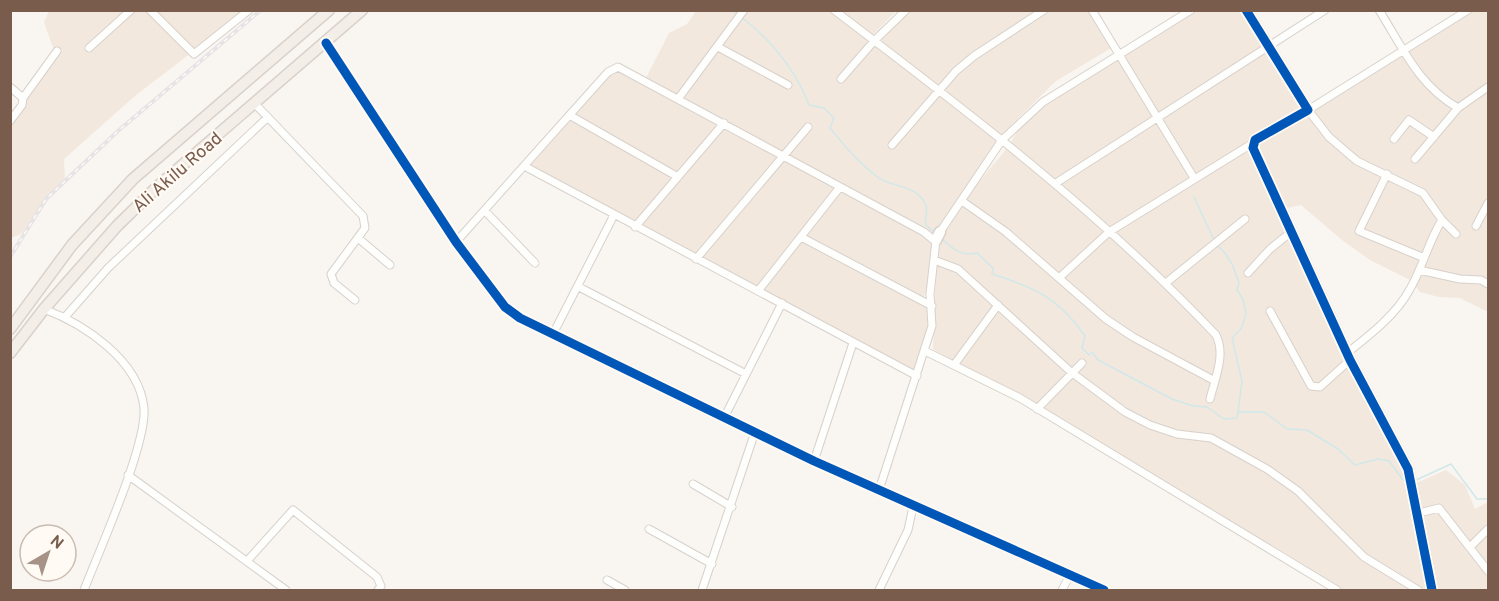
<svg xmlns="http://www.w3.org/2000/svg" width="1499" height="601" font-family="Overpass,sans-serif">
  <rect width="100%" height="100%" fill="#f9f5f0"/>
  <path fill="#f2e8de" d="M1090 10 1113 47 1056 81 1000 136 881 44 886 25 910 11Z
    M49 11H246L136 95 64 159 65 179 21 234 11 238V124L56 56 44 22Z
    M696 11H833L1002 144 937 235 645 80 669 33 687 24Z
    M839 11H896L872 36Z
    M1194 11H1241L1302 109 1248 141 1405 470 1429 590H1341L1285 553 1160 483 1036 407 933 349 937 243 968 195 1008 147 1018 130 1046 100 1118 59Z
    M1473 11H1488V312L1460 298 1439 297 1420 292 1410 280 1370 260 1342 240 1301 205 1282 209 1255 147 1308 111Z
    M616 69 933 238 929 285 920 305 929 309 931 317 914 370 530 166Z
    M1446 470 1465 485 1475 509 1488 502V590H1434L1412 485Z"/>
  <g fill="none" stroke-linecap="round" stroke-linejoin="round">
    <path stroke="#d0e8ea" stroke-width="1.5" d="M731 10 738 15
      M742 18C770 38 797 72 809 105L824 108 834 118 830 128C844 145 860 165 879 178 894 188 919 185 926 206 928 212 924 218 926 225L935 233
      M1194 197 1214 240
      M943 240C953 249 962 257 977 253L993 268 992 274C1034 287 1059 298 1085 336L1082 348 1089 355 1092 352 1098 360 1172 399 1193 406 1207 407 1224 419 1237 418 1238 412
      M1216 244 1225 253 1232 264 1239 283 1237 290 1243 299 1246 314 1241 329 1232 338 1242 381 1238 412H1264L1287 429 1307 430 1338 449 1355 465 1378 459 1389 461 1403 480H1406
      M1488 313V314
      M1414 481 1451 464 1477 499H1488"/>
    <defs>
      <path id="street" d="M150 10 194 54 249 10
        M834 10C967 111 1101 213 1216 335 1226 355 1215 378 1210 399
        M1092 10 1194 178
        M1379 10C1403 48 1418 85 1458 108
        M326 43 456 242 505 307 520 318 814 461 1104 590
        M718 47 788 85
        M89 48 131 10
        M841 79 874 41 906 10
        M10 87 23 98
        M678 99 744 10
        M255 104 363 216 365 228 331 274 334 283 355 300
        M571 116 678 177
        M10 121 22 105 23 98 57 51
        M1394 139 1409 120 1434 137
        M892 145 956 71 974 56 1044 10
        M1415 159 1458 108 1488 87
        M526 167 917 376
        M1387 174 1359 231 1422 257
        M1056 183 1325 10
        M962 201 1006 232 1106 319 1133 337 1215 381
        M485 211 535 263
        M1476 226 1488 203
        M635 227 724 123
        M940 232 1002 140 1043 102 1191 10
        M1456 234 1442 220 1423 193 1357 161 1329 137 1308 110 1468 10
        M801 237 932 306
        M358 238 390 265
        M456 242 608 72 618 67 924 232 936 242
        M696 259 808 127
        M934 260 958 269 1071 372 1125 412 1150 425 1177 434 1211 438 1267 469 1298 491 1364 557 1418 590
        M1419 270 1460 279 1481 280 1488 284
        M1248 273 1270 249 1291 232
        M1059 278 1109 232 1253 143
        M1167 282 1245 219
        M579 287 746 374
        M758 291 840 187
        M44 309C84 324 139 360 144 408 147 445 99 551 84 590
        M1270 311 1311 386 1320 387 1350 360
        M65 317 108 268 268 117
        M553 334 614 215
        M925 351 1020 398 1337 590
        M1347 353C1370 335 1396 315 1410 289 1423 267 1428 242 1442 220
        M954 365 998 305
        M1037 409 1082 363
        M725 416 782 303
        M814 461 853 343
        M128 475 286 590
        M693 484 732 507
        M879 490 932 326 930 294 936 240
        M1415 514 1439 508 1488 571
        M649 529 712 564
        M1471 546 1488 529
        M248 560 293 510 377 577 381 586 378 590
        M607 580 625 590
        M702 590 755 432
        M879 590 908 530 913 507
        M1062 590 1070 575"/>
      <path id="secondary" d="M1246 10 1308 110 1255 140 1253 148 1350 360 1408 469 1432 590
        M936 240 940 232"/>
      <path id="primary" d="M10 329 72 245 133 179 329 10
        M10 353 44 309 117 226 157 187 362 10"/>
    </defs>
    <use href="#street" stroke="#d7d1cb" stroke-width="9"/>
    <use href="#secondary" stroke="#d9d2cb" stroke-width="13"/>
    <use href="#primary" stroke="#dad1cc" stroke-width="13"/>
    <use href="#street" stroke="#fefefd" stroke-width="7"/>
    <use href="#secondary" stroke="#fefefd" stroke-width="10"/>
    <use href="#primary" stroke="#f3eee8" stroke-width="10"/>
    <defs>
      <path id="rail" d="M10 257 46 199 118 131 261 10"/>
    </defs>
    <use href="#rail" stroke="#e6e3e7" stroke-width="4"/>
    <use href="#rail" stroke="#fffaf3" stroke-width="1.5" stroke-dasharray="4.5" stroke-linecap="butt"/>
    <defs>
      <path id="cycleway" d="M1246 10 1308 110 1255 140 1253 148 1350 360 1408 469 1432 590
        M326 43 456 242 505 307 520 318 814 461 1104 590"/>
    </defs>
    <use href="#cycleway" stroke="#fffaf3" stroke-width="13"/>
    <use href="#cycleway" stroke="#0057b8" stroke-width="9"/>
  </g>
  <g text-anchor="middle" stroke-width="4.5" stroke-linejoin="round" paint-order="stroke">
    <g font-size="18" fill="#7a5c4d" stroke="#fffaf3">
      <text transform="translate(177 172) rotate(-41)" y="6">Ali Akilu Road</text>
    </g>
  </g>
  <rect width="1499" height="601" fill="none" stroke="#7a5c4d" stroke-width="24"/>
  <g transform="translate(48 553) rotate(39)"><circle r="28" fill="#fffaf3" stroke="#cabbb1" stroke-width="1.5"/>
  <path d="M0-4.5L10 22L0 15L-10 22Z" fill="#a69286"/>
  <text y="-9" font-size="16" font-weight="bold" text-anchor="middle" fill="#7a5c4d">N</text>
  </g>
</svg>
